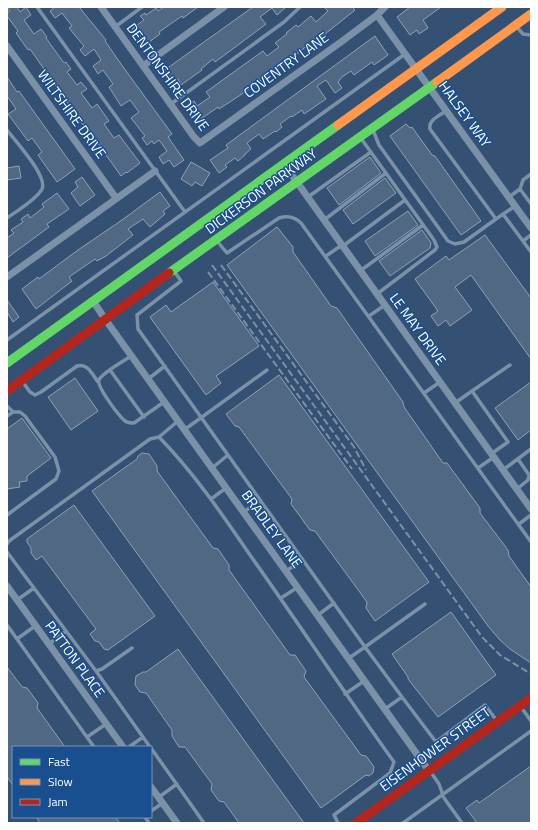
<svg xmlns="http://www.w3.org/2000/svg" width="538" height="830" font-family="'Titillium Web',sans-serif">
  <rect width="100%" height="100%" fill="#345174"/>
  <path fill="#516884" stroke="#90a1b6" d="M7 7H17L20 12 26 7 31 15 24 20 34 34 41 29 47 37 46 38 64 63 66 62 71 69 67 72 77 85 81 82 87 89 81 93 92 108 97 104 109 121 104 124 114 138 119 135 140 163 127 173 126 172 121 176 84 124 83 125 74 112 30 49 28 50 16 33 18 31 7 16V13L10 11Z
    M55 7H79L106 40 105 41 121 64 172 134 168 137 184 160 174 167 169 160 163 164 159 157 167 151 159 140 154 144 152 141 147 145 142 138 145 136 131 118 139 112 130 100 121 106 109 87 113 84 103 70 98 74 93 66 101 60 94 49 85 56 80 50 84 46 69 28 72 26 62 13 55 18 50 11Z
    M164 7H198L183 18 182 16 159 32 160 34 145 45 132 29 144 20 140 16 145 13 146 15 156 8 158 11Z
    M253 7H286L277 15 272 8 260 17 266 24 230 51 215 62 213 59 201 69 202 70 181 85 178 79 171 84 162 72Z
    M324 7H352L355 10 320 38 318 36 296 55 239 96 219 109 218 107 198 121 188 105 194 101 197 106 210 97 206 92 263 51 267 56 279 47 275 43 287 34 286 33 296 25 298 27 311 16 316 22 328 11Z
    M410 7H441L423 20 428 28 419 34 417 30 410 35 397 17Z
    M375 36 388 55 374 65 372 62 354 75 351 71 342 77 338 82 342 88 335 93 326 80 317 86 326 99 304 114 302 110 292 117 291 116 280 124 282 127 276 132 275 131 263 139 259 134 247 143 251 149 245 154V155L238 161 235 158 225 165 227 167 219 173 210 160 228 148 226 145Z
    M7 77 17 92 19 91 75 169 57 182 38 155 42 152 32 138 28 141 8 114 16 109 7 96Z
    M406 124 410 128 412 127 432 155 435 156 481 221 461 235 390 136Z
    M370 157 381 173 339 205 327 188Z
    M191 162 210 173 202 186 195 182 192 186 181 179Z
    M19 166 21 178 7 180V168Z
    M82 177 95 195 80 206 71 193 78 187 75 182Z
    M385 178 396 193 353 224 343 210Z
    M160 192 170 206 163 211 165 214 150 227 143 219 128 229 133 235 106 256 97 261 95 259 69 277 72 281 36 309 22 289 38 277 39 279 78 250 122 220Z
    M57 193 69 209 47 224 49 227 7 258V238L14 233 11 230 23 222 21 219 28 214 30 218 44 207 42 204Z
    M408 211 418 225 375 256 365 241Z
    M277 227 293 247V252L331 306 337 308 403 402 404 407 443 463H447L480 508V513L508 550 509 556 531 587V663L510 649 500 640 488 626 227 265Z
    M422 230 431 243 430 248 390 276 379 261Z
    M485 235 531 298V359L471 275 455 287 472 310 450 326 446 320 438 326 431 316 438 311 415 279 446 256 449 260Z
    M213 282 259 346 216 376 221 383 206 395 150 317 166 305 171 312Z
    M7 300 19 317 13 322 7 312Z
    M279 375 429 582 375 621 366 608 367 602 315 531 310 530 291 504 292 499 239 427 235 426 226 414Z
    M75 378 98 411 71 430 48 397Z
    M531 382V430L518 440 495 408Z
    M22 418 51 458 27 476V481L19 482 20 487 7 489V429Z
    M142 453 149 454 157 466V471L213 548 218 549 229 565V570L290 655H295L306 671 304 677 361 755 366 756 374 767 373 773 369 776 366 775 321 808 92 491 137 459 138 456Z
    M74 505 155 616 108 650 104 649 99 642 95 641 90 634 96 629 42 556 36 560 31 553V548L27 542V539Z
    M451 612 496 675 438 717 408 679V677L392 654Z
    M178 649 304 823H239L224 802 219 801 211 790 212 784 185 747H179L172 736V730L146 693 140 692 135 685 136 676 143 672H146Z
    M7 667 22 687 27 688 38 703 37 708 65 747H13V785L7 777Z
    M531 766V823H477L466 808 477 800 479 803Z
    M36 817H115L120 823H40Z"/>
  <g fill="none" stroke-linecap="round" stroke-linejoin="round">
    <path stroke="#7b91a7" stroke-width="3.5" d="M37 7 185 212
      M516 26 523 34 531 35
      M115 27 142 7
      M171 104 284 22 300 7
      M446 111C439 116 428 120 430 129L496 219 515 206
      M7 130C15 141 48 176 42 189 37 199 17 211 7 218
      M373 130 379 145 448 241 455 244 464 242 496 219
      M360 137 434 240 437 247 435 250 377 294
      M520 189 531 204
      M308 197 371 152
      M509 197 520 189 523 180 531 174
      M503 214 531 252
      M324 220 386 173
      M217 241 227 253 279 218C288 215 295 217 301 223L531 542
      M523 241 531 235
      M343 246 405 200
      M326 256 342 245
      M174 271 181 281 137 315 138 329 365 647 349 658
      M360 271 423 225
      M369 316 385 305
      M7 340 405 54
      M131 356C124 361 102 373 99 380 96 386 119 416 125 421 128 423 130 423 134 423L164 402
      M110 370 144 417
      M148 379 165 366
      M22 381 30 392 35 395 41 392 77 366C88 363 92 374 98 382
      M424 393 440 382
      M455 403 472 391
      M7 406 13 412H20L25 416 55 457 59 471 56 479 7 515
      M7 416 13 412
      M184 430 267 370
      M159 437 178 421
      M491 454 508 442 472 391 510 365
      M212 468 228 455
      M478 468 494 457
      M503 470 531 449
      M517 489 528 480 529 475 518 459
      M211 499 226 488
      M244 512 260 500
      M519 524 531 515
      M7 544 9 541 150 439 159 437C194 473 222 514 250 555 299 624 345 694 394 762L390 773 334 815 338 823
      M7 552 96 671 102 669 132 648
      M286 571 303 560
      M281 598 298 587
      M17 600 34 588
      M318 615 334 603
      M7 625 94 747
      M17 639 35 626
      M49 644 66 631
      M96 671 150 747
      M345 694 364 681
      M402 697 365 647 425 604
      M521 707 531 721
      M385 709 402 697 436 742 485 705 497 721
      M87 737 106 724
      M129 747 143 737
      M151 748 204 823
      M430 771 439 784 444 798 462 823
      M159 797 177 784
      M151 811 163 803
      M145 817 149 823
      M403 823 531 731"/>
    <path stroke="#7b91a7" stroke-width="7" d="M101 7 194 137 200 143 341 42 377 15 385 7
      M377 15 531 228
      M7 46 116 198
      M143 66 224 7
      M284 164 531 509
      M7 277 155 171
      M93 301 105 319 429 771
      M7 586 123 747
      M151 787 177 823"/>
    <path stroke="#63d668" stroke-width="9" d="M169 273 437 82
      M7 363 338 125"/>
    <path stroke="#ff974d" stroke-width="9" d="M437 82 531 14
      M338 125 502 7"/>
    <path stroke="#b3261e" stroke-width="9" d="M7 391 169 273
      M356 823 531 698"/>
    <path stroke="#7c91a7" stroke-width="2" stroke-dasharray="7 3" stroke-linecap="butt" d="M212 265 482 637 500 655 531 674
      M221 265 354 447 366 470
      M208 272 352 469"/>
  </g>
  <g text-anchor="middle" stroke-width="3" stroke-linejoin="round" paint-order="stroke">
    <g font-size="14" fill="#fff" stroke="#194e8f">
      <text transform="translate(286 65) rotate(-36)" y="5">COVENTRY LANE</text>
      <text transform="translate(168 77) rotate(54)" y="5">DENTONSHIRE DRIVE</text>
      <text transform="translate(72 114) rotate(54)" y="5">WILTSHIRE DRIVE</text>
      <text transform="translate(465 114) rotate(54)" y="5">HALSEY WAY</text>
      <text transform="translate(261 191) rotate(-36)" y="5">DICKERSON PARKWAY</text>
      <text transform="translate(418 329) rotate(54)" y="5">LE MAY DRIVE</text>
      <text transform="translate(272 529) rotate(54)" y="5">BRADLEY LANE</text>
      <text transform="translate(75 659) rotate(54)" y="5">PATTON PLACE</text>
      <text transform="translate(435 749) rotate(-36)" y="5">EISENHOWER STREET</text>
    </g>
  </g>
  <rect width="538" height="830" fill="none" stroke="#ffffff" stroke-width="16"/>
  <rect x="12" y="746" width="140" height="72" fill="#194e8f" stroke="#7595bc"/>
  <rect x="20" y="759" width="20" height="6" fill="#63d668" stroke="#7595bc"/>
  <text x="48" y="766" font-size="12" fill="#ffffff">Fast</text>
  <rect x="20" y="779" width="20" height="6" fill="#ff974d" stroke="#7595bc"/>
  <text x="48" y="786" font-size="12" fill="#ffffff">Slow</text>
  <rect x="20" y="799" width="20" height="6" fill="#b3261e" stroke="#7595bc"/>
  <text x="48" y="806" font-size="12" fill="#ffffff">Jam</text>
</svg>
